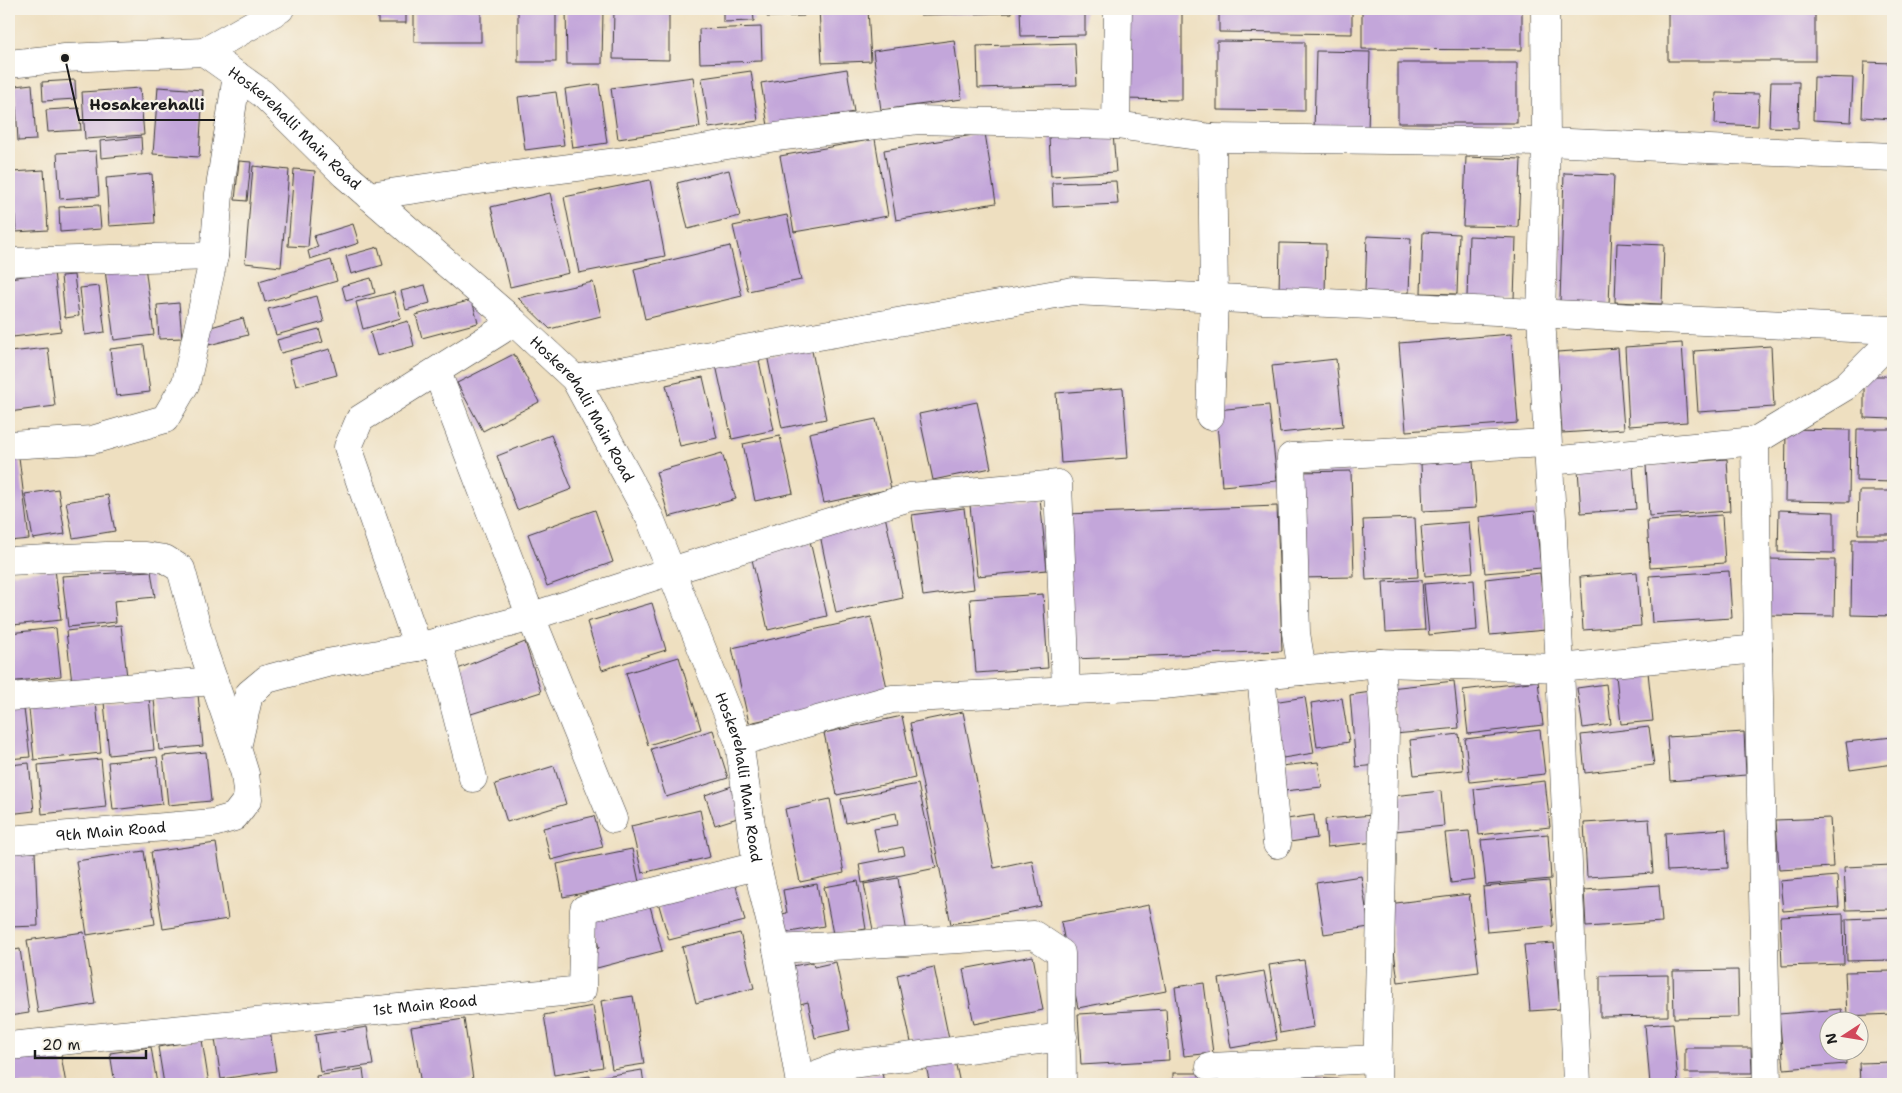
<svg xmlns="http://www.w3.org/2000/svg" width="1902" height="1093" viewBox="0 0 1902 1093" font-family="'Shantell Sans',sans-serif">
	<rect width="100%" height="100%" fill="#f7f3e8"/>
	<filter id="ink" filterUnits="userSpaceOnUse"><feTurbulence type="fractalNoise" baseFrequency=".02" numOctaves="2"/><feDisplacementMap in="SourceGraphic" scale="10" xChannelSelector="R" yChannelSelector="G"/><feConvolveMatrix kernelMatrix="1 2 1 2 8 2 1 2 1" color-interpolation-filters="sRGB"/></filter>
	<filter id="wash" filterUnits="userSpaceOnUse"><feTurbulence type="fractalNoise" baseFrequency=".0096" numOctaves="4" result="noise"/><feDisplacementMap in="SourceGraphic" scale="20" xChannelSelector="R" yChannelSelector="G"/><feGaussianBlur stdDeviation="1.12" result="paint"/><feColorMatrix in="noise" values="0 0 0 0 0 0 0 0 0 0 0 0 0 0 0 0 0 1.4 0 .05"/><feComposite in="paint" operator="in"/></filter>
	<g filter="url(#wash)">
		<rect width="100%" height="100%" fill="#eedfc0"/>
		<g id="blocks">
			<g fill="#c3a6da">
				<rect x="378" y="9" width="28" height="14"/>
				<rect x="414" y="9" width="67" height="33"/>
				<rect x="518" y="9" width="38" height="53"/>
				<path d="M566,9H603L602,64H567Z"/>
				<path d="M614,9H669V60L613,59Z"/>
				<path d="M723,9H753L754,21L723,22Z"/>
				<path d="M767,9H804V16L767,17Z"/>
				<path d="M819,9H868L871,61L822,63Z"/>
				<path d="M920,9H1012V13L920,15Z"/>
				<path d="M1020,9H1085V35L1021,36Z"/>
				<path d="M1120,9H1182V100L1120,99Z"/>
				<path d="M1219,9H1352V34L1219,32Z"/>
				<path d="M1362,9H1522V50L1362,49Z"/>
				<rect x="1668" y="9" width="147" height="52"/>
				<path d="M761,27L762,61L700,63L699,29Z"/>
				<path d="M954,40L962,99L881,110L873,51Z"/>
				<path d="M1217,41L1305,42V111L1217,110Z"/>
				<path d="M1075,43L1077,85L978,88L977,46Z"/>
				<path d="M1316,51L1370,52L1368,132L1314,131Z"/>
				<path d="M1864,62L1893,63V119L1862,117Z"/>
				<rect x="1398" y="63" width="119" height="60"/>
				<path d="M847,69L854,112L768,126L761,83Z"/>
				<path d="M751,71L758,121L709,128L702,78Z"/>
				<path d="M693,77L700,127L618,139L611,88Z"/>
				<path d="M1814,77L1853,78L1851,122L1813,120Z"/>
				<path d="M75,80L76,99L43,101L42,82Z"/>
				<path d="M1771,82H1799L1798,128L1769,127Z"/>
				<path d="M32,84L36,140L18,141L15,86Z"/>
				<path d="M599,84L607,143L573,148L565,89Z"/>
				<path d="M158,87L203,90L199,157L153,154Z"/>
				<path d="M140,88L144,135L85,139L82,92Z"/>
				<path d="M556,92L564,145L525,150L518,97Z"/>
				<path d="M1716,93L1759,94L1758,126L1715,124Z"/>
				<path d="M79,108L81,130L48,132L46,110Z"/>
				<path d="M985,133L996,203L896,220L884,150Z"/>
				<path d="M1113,133L1116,172L1051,176L1049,137Z"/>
				<path d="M141,137L142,154L101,158L100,141Z"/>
				<path d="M875,139L888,216L794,232L780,156Z"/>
				<path d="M96,151L99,196L60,199L57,153Z"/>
				<path d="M1466,157L1521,159L1518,227L1463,226Z"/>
				<path d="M239,161L251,162L247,201L235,200Z"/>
				<path d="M253,166L289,170L281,267L245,263Z"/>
				<path d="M294,169L315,171L308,247L288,246Z"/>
				<path d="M44,170L48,230L16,232L12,172Z"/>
				<path d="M729,170L740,216L688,229L677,183Z"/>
				<path d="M1564,173L1614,175L1609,305L1560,302Z"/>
				<path d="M152,174L155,223L109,226L106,178Z"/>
				<path d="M650,180L665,256L579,273L564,197Z"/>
				<path d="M1116,181L1118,204L1053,207L1052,183Z"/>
				<path d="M550,193L569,273L510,287L491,207Z"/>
				<path d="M99,205L101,229L60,232L59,207Z"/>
				<path d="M787,215L801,280L748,291L733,226Z"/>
				<path d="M353,224L359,243L310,259L308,251L318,247L314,236Z"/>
				<path d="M1423,232L1459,234L1457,294L1421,293Z"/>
				<path d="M1367,236L1411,238L1409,293L1365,291Z"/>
				<path d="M1469,236L1516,238L1514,299L1467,297Z"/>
				<path d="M1280,243L1326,244L1325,295L1279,293Z"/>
				<path d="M1617,243L1664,245L1662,304L1615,302Z"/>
				<path d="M730,246L742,296L645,319L634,269Z"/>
				<path d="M378,247L383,265L351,274L346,256Z"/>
				<path d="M331,260L337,281L265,302L259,281Z"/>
				<path d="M145,266L154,335L114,340L105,270Z"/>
				<path d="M54,272L61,331L13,337L9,300V278Z"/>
				<path d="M74,275L79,316L65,318L61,276Z"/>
				<path d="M371,278L375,293L346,301L342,286Z"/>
				<path d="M593,282L601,316L550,329L518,298Z"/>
				<path d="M425,285L430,303L406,310L401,291Z"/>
				<path d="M99,286L105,332L85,335L80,288Z"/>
				<path d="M394,292L401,318L363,329L356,302Z"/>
				<path d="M317,296L324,322L276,335L268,309Z"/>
				<path d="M472,300L478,323L422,338L416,315Z"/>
				<path d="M179,303L182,338L159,339L157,305Z"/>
				<path d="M243,318L248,335L209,345L204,329Z"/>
				<path d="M408,321L414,346L377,356L370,332Z"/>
				<path d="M319,329L323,342L281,353L277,340Z"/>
				<path d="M1511,334L1518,423L1406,431L1399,343Z"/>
				<path d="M1682,343L1687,422L1629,426L1625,347Z"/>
				<path d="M144,345L150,392L116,396L110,349Z"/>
				<path d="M811,346L826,419L782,428L767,355Z"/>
				<path d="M1771,346L1774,407L1698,412L1694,351Z"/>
				<path d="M48,348L55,406L9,412V352Z"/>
				<path d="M1618,348L1624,429L1562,433L1557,352Z"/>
				<path d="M330,349L337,375L296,386L289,360Z"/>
				<path d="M514,354L539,402L483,431L457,383Z"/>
				<path d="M758,356L774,430L732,439L716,365Z"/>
				<path d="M1336,359L1343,426L1280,433L1272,366Z"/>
				<path d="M1864,376H1893V419L1864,418Z"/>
				<path d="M703,377L717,438L680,446L666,385Z"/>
				<path d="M1123,388L1128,458L1061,463L1056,393Z"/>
				<path d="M977,402L991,468L933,480L919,414Z"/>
				<path d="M1269,405L1277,481L1222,486L1216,410Z"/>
				<path d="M876,419L891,489L824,503L809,433Z"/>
				<path d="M1786,429L1850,430L1849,502L1785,501Z"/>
				<path d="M1857,429H1893V482L1856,481Z"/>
				<path d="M551,435L572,489L517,510L497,456Z"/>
				<path d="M780,436L793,493L755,501L743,444Z"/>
				<path d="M18,449L29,539L9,541V450Z"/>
				<path d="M722,453L736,499L669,517L656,472Z"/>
				<path d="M1727,459L1730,511L1649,516L1646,465Z"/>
				<path d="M1473,461L1476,508L1423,511L1421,464Z"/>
				<path d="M1633,465L1636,509L1581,513L1578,469Z"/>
				<path d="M1351,471L1354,577L1300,578L1298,472Z"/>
				<path d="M58,489L65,534L33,539L25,494Z"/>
				<path d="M1859,491H1893V534H1858Z"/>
				<path d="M108,495L115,531L73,538L66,502Z"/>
				<path d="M1040,498L1047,570L977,576L970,505Z"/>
				<path d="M1277,506L1282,651L1073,659L1067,514Z"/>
				<path d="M964,508L974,589L923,596L912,515Z"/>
				<path d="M595,510L613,562L547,586L528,534Z"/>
				<path d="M1779,510L1834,512V553L1778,552Z"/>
				<path d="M1535,511L1541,568L1485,573L1479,517Z"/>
				<path d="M1722,515L1725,563L1650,568L1647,520Z"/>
				<path d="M885,516L903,598L836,613L819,530Z"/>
				<path d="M1415,518L1418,577L1366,580L1363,520Z"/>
				<path d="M1469,522L1473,572L1425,576L1421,526Z"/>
				<path d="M1852,539H1893V616L1851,615Z"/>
				<path d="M810,541L827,616L768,630L751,555Z"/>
				<path d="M1766,559L1835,560L1834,616L1765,615Z"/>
				<path d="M55,569L61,620L13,625L9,574Z"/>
				<path d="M151,571L155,597L114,601L116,622L68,627L62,576Z"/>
				<path d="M1729,571L1732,618L1652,623L1649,576Z"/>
				<path d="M1637,572L1641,626L1583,630L1580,577Z"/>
				<path d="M1540,573L1546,630L1490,635L1485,579Z"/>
				<path d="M1422,580L1425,630L1386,632L1383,582Z"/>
				<path d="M1474,580L1477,630L1429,635L1424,584Z"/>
				<path d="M1043,594L1048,668L976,673L970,599Z"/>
				<path d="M652,603L666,650L602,670L587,622Z"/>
				<path d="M871,617L888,692L749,723L732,648Z"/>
				<path d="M121,625L127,677L72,683L66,631Z"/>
				<path d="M56,628L61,676L9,682V633Z"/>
				<path d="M525,642L541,692L471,714L458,669Z"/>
				<path d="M679,657L701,729L648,745L626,673Z"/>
				<path d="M1648,672L1653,721L1621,724L1616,675Z"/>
				<path d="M1454,681L1459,728L1395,734L1390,688Z"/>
				<path d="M1538,681L1543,725L1468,734L1463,690Z"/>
				<path d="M1606,684L1611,724L1583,728L1577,688Z"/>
				<path d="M1371,692L1378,765L1356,767L1350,695Z"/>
				<path d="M198,694L203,746L159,750L154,699Z"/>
				<path d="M149,697L154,750L109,755L104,702Z"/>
				<path d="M1305,697L1314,753L1283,758L1273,702Z"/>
				<path d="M1342,698L1349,742L1317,747L1311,703Z"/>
				<path d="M23,701L30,757L9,759V702Z"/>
				<path d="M96,702L101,753L34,760L29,709Z"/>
				<path d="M963,712L994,868L1032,860L1041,906L951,924L910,723Z"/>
				<path d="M902,716L915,778L837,795L824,733Z"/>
				<path d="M1649,727L1654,765L1585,773L1581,735Z"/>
				<path d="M713,730L728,778L666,797L651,749Z"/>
				<path d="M1540,730L1545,774L1470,782L1465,739Z"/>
				<path d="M1744,732L1746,775L1670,781L1667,737Z"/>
				<path d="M1459,734L1463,770L1414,775L1410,740Z"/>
				<path d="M1893,737V764L1850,770L1846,742Z"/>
				<path d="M206,752L211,801L168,805L163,756Z"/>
				<path d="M157,757L162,804L113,810L108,762Z"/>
				<path d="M101,759L106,807L42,814L38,765Z"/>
				<path d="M1318,762L1322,787L1284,791L1281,766Z"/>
				<path d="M29,763L34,811L9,814V765Z"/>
				<path d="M554,766L566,804L507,822L495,784Z"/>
				<path d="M1545,781L1550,827L1479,835L1474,789Z"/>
				<path d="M738,784L747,815L715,825L705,795Z"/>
				<path d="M918,784L936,868L862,883L859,864L905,855L903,847L879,852L874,829L898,825L896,813L846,823L841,799Z"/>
				<path d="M1441,791L1444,826L1395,831L1392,796Z"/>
				<path d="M830,799L844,873L800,882L785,809Z"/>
				<path d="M700,810L710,857L642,873L631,826Z"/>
				<path d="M1314,815L1317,838L1283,843L1280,820Z"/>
				<path d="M1373,815L1376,842L1327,847L1325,819Z"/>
				<path d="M594,816L603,847L551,860L543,828Z"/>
				<path d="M1830,818L1833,867L1779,870L1776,820Z"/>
				<path d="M1649,819L1653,873L1587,877L1584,823Z"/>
				<path d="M1726,829L1728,868L1667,871L1665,833Z"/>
				<path d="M1469,831L1475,880L1451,883L1445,833Z"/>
				<path d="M1548,834L1551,879L1486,885L1481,840Z"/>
				<path d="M216,843L228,919L163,929L151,852Z"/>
				<path d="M632,849L639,882L563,897L557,864Z"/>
				<path d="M144,851L155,924L87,935L76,861Z"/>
				<path d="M9,852H35L38,926L9,927Z"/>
				<path d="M1893,865V909L1846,910L1844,867Z"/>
				<path d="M1361,876L1369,927L1324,934L1316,883Z"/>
				<path d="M1837,876L1839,907L1783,911L1780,881Z"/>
				<path d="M898,878L907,933L875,940L864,884Z"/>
				<path d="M858,881L866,929L833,934L824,887Z"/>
				<path d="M1549,881L1553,926L1487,932L1483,887Z"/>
				<path d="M735,882L745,921L669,940L658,902Z"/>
				<path d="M817,884L824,926L779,934L776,915L787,913L783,890Z"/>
				<path d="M1659,885L1662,922L1586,927L1584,890Z"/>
				<path d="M1469,894L1479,972L1398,982L1388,904Z"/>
				<path d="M1149,905L1166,991L1078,1008L1061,922Z"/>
				<path d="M650,906L662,951L597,968L592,950L599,948L592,921Z"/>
				<path d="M1843,914L1844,964L1782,966L1780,917Z"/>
				<path d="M1893,917V960L1847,961L1846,919Z"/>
				<path d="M84,932L95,1004L38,1013L27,940Z"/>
				<path d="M740,933L754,988L696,1003L682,947Z"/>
				<path d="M1554,943L1560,1009L1530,1011L1524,945Z"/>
				<path d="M20,949L29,1013L9,1016V951Z"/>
				<path d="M1033,956L1043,1010L974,1024L963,969Z"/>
				<path d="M1304,960L1314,1027L1280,1033L1269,965Z"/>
				<path d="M813,962L814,967L836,962L850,1030L815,1038L808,1002L800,1004L793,966Z"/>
				<path d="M934,967L950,1044L913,1052L897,975Z"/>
				<path d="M1738,970L1739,1017L1674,1018L1673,971Z"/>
				<path d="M1264,971L1277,1040L1231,1048L1219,979Z"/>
				<path d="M1893,971V1014L1847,1016L1845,972Z"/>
				<path d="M1668,975V1016L1600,1017V976Z"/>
				<path d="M1204,983L1213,1053L1184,1056L1175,987Z"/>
				<path d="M633,996L644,1064L612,1069L601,1001Z"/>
				<path d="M593,1006L603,1067L554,1075L544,1015Z"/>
				<path d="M1166,1009L1169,1060L1081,1065L1078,1014Z"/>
				<path d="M1841,1009L1843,1020H1830V1050H1845L1846,1064L1784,1069L1779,1014Z"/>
				<path d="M464,1019L473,1079L439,1084H421L411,1027Z"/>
				<path d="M1673,1023L1678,1084H1650L1645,1025Z"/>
				<path d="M367,1027L373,1065L320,1072L315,1035Z"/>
				<path d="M270,1030L276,1071L221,1079L215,1039Z"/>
				<path d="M202,1040L209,1084H164L158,1047Z"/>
				<path d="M151,1047L157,1084H115L110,1053Z"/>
				<path d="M1685,1048H1751L1752,1073H1685Z"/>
				<path d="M60,1050L66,1084H12L9,1058Z"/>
				<path d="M954,1056L960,1084H930L925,1062Z"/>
				<path d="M1893,1062V1084H1860L1859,1063Z"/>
				<path d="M363,1069L365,1084H317L316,1076Z"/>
				<path d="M642,1070L644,1084H600L599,1077Z"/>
				<path d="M882,1072L884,1084H823V1083Z"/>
				<rect x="1173" y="1073" width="42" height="11"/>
				<path d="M590,1076L591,1084H554V1081Z"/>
				<path d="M1296,1077L1349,1080V1084H1296Z"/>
				<path d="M1255,1078L1284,1079V1084H1255Z"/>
				<path d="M1752,1078L1753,1084H1685V1082Z"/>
			</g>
		</g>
	</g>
	<g filter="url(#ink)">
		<use href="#blocks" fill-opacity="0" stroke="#3c3935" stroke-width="1"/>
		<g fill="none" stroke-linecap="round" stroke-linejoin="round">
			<defs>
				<g id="minor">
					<path d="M1545,9L1546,142L1541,315L1560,668L1577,1084"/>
					<path d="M204,52L280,9"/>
					<path d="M1116,125L1118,9"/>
					<path d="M369,196L514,175L641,159L776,137L918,120L1116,125L1212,138L1546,142L1893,157"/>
					<path d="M9,262L214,256"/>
					<path d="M437,372L531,617L613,819"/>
					<path d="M1210,416L1214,298L1212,138"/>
					<path d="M1755,441L1758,649L1767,1084"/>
					<path d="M9,445L92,440L165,419L186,383L214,256L219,194L237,75"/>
					<path d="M1550,461L1755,441L1846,386L1893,339"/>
					<path d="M9,561L106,556H145L165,559L181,569L203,650L237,748"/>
					<path d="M438,642L473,778"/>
					<path d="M418,647L348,447L360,419L514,322"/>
					<path d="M1302,671L1296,633L1291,457L1547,443"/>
					<path d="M1261,675L1277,844"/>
					<path d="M9,697L214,681"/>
					<path d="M739,742L892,699L1153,686L1380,663L1560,668L1758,649"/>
					<path id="s1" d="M9,840L213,823L234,817L248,799L245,774L237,748L249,694L267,679L327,663L418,647L517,621L671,571L910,497L1058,484L1066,690"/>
					<path d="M777,949L1034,935L1061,953L1062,1084"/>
					<path id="s2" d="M9,1046L582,990L584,909L757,866"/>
					<path d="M1210,1067L1377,1059"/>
					<path d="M811,1084L815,1075L843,1065L1063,1037"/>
					<path d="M1377,1084L1385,731L1380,663"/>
				</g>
				<g id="tertiary">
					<path id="s3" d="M9,64L65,58L204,52L263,94L344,174L514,322L575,379L650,518L739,742L757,866L777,949L800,1084"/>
					<path d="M575,379L1073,291L1893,330"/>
				</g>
			</defs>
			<use href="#minor" stroke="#3c3935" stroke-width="29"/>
			<use href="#tertiary" stroke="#3c3935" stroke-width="29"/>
			<use href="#minor" stroke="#fff" stroke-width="28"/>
			<use href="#tertiary" stroke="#fff" stroke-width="28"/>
		</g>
	</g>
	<g text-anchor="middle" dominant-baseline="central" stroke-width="4.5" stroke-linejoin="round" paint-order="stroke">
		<g font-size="15" fill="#1c1c1c" stroke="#f7f3e8">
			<text stroke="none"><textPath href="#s3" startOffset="314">Hoskerehalli Main Road</textPath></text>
			<text stroke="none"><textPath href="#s3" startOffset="719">Hoskerehalli Main Road</textPath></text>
			<text stroke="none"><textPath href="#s3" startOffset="1124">Hoskerehalli Main Road</textPath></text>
			<text stroke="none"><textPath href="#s1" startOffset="102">9th Main Road</textPath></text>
			<text stroke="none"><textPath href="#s2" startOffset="418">1st Main Road</textPath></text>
		</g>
	</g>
	<path fill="none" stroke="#1c1c1c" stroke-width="2" d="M65 58L79 120H215"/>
	<circle fill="#1c1c1c" stroke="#f7f3e8" stroke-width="2" cx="65" cy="58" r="5"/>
	<g font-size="16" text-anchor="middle" font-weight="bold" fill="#1c1c1c" stroke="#f7f3e8" stroke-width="4.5" stroke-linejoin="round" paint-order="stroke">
		<text x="147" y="110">Hosakerehalli</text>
	</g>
	<rect width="1902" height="1093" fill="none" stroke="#f7f3e8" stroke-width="30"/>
	<g transform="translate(1844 1036) rotate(258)"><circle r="24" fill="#f7f3e8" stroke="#9f9d96"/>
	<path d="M0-4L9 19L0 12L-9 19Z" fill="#d1495b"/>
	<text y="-8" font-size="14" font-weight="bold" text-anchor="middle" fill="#1c1c1c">N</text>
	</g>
	<path d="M35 1050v8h111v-8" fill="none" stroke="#1c1c1c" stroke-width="2.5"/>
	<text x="42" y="1050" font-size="15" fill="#1c1c1c" stroke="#f7f3e8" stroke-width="4" paint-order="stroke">20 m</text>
</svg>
